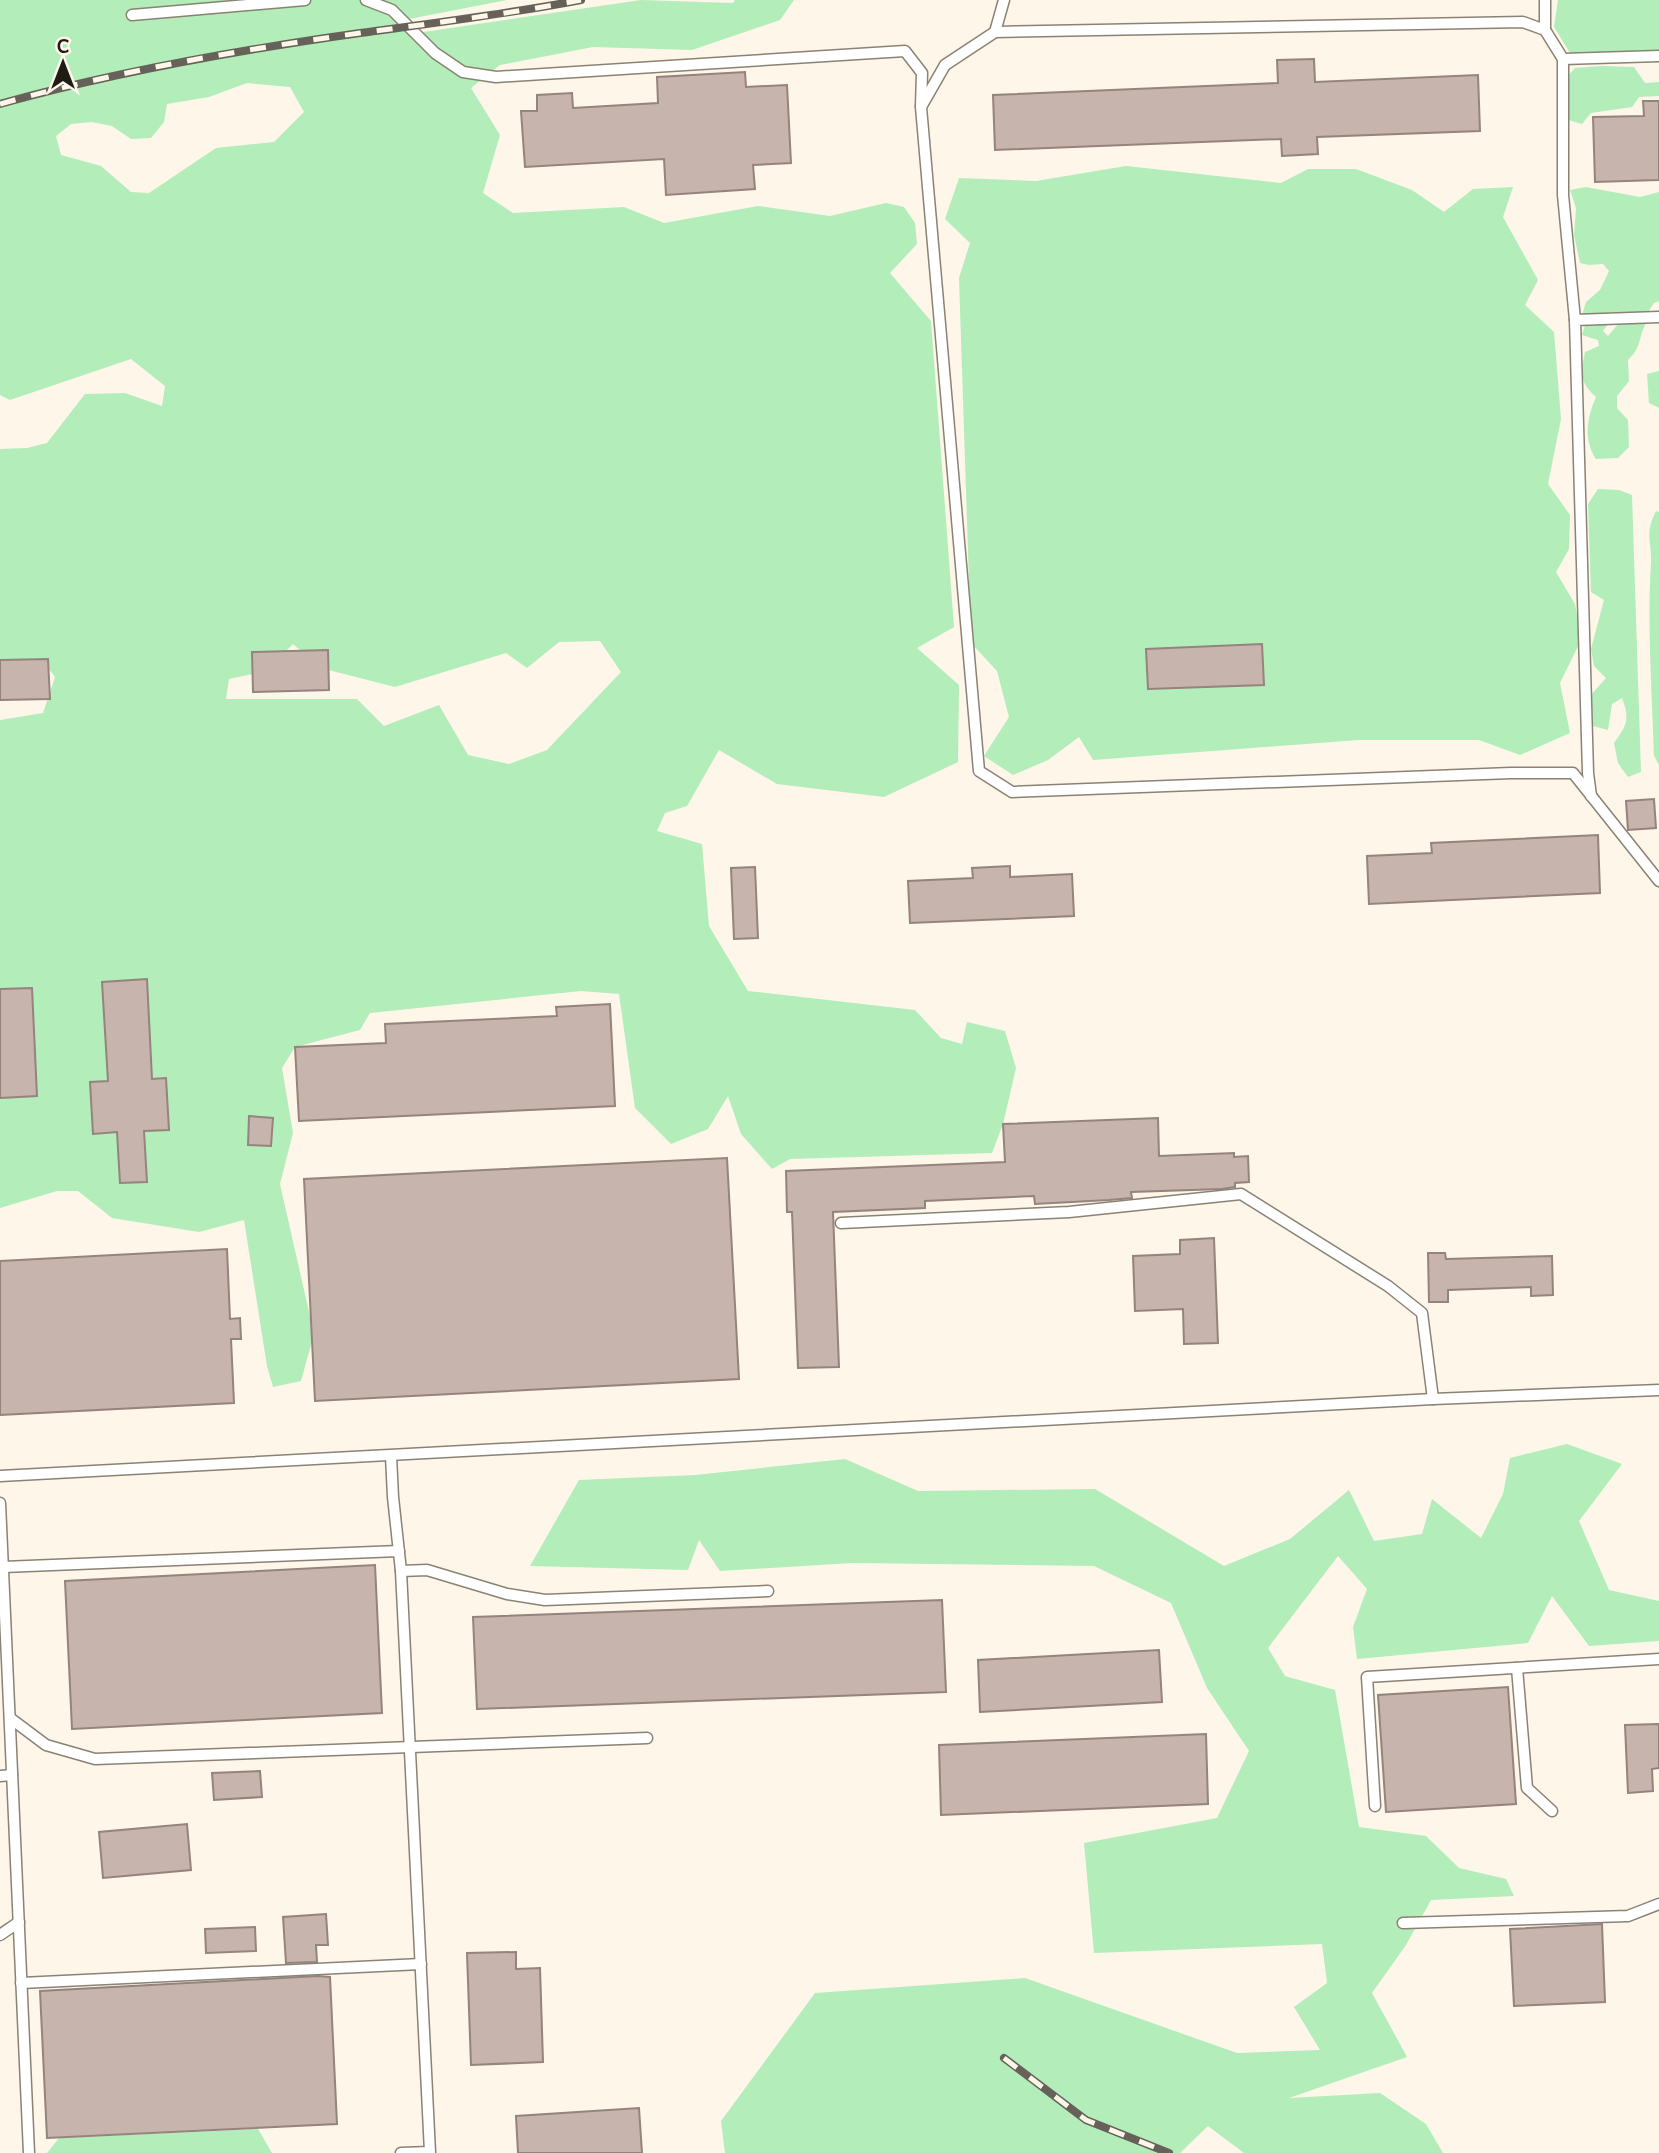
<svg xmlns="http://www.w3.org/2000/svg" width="1659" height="2153" viewBox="0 0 1659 2153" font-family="'Nunito Sans',sans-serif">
	<rect width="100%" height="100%" fill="#fdf6e9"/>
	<g fill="#b3edba" fill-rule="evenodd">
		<path d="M0,0H507L399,21L410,34L641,0L733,3L735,0H794L780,20L692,50L593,47L500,65L471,88L500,135L483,193L513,213L624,207L664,223L758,206L830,216L886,203L904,207L915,223L917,244L890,273L931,321L954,627L917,648L959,685L958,762L884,797L777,784L719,750L687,806L665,813L657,831L702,844L709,926L748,991L915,1010L941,1038L962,1044L967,1022L1005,1031L1016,1068L1003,1124L992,1153L790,1159L772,1169L741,1134L728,1096L708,1129L671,1144L635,1108L619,994L581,991L370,1013L360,1030L295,1047L282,1068L293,1133L280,1184L314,1334L301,1381L273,1387L267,1366L244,1220L199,1232L112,1218L78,1191H57L0,1208V720L43,713L55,677L43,661L0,664V449L27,448L47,443L85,394L125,393L162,406L165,386L131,359L10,400L0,395ZM247,83L290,87L304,112L274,142L216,148L149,193L131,192L101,166L61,155L56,136L71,124L92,122L112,126L131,139L151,138L164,122L167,104L209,97ZM600,641L621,672L547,750L509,764L468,755L439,705L384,726L357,699H226L229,679L266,671L293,644L321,668L395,687L506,653L527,668L559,642Z"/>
		<path d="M1558,0H1659V50L1570,53L1554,27Z"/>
		<path d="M1602,66L1634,67L1645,83L1659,82V96L1639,97L1632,107L1591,113L1582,124L1568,120L1569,75L1575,68Z"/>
		<path d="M1126,166L1281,183L1308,169H1356L1412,190L1444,212L1473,189L1513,187L1503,217L1538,280L1525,305L1554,332L1561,419L1548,484L1570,515L1569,549L1556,572L1575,604L1581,640L1560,683L1570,733L1520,755L1479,740H1358L1093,760L1079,737L1048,760L1013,775L984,756L1009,717L997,671L971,643L959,278L970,243L945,219L959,178L1036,181Z"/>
		<path d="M1586,187L1640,197L1659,192V301L1654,303L1648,312L1582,315L1586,302L1600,290L1609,271L1603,264L1589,265L1580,263L1574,235L1576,208L1570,190Z"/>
		<path d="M1619,323H1646C1638,338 1642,347 1628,360L1629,381L1617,396V408L1628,420L1629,447L1618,458L1596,459C1583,439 1587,418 1596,397C1579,382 1581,373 1585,352L1599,346L1598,340L1582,335L1585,325L1608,324L1603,331L1608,336Z"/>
		<path d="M1659,371V408L1649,403L1647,374Z"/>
		<path d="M1598,489L1619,490L1632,495L1641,772L1628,777L1618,763L1614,743C1627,725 1630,719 1622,698L1612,704L1608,730L1593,726L1591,695L1606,678L1594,666L1591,649L1604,600L1591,592L1588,504Z"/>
		<path d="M1656,511L1659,512V765L1654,756C1652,692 1647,627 1651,563C1652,540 1644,535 1656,511Z"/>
		<path d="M1567,1444L1622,1464L1579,1521L1609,1590L1659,1601V1641L1589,1646L1552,1596L1528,1643L1357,1659L1353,1627L1367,1589L1338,1556L1268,1648L1285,1676L1335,1690L1359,1827L1426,1836L1459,1868L1506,1879L1514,1896L1431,1900L1406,1945L1372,1993L1407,2057L1289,2098L1380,2093L1426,2124L1443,2153H1244L1208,2126L1180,2153H725L721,2121L815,1993L1025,1978L1237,2053L1320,2050L1294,2007L1327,1983L1322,1944L1094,1953L1084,1843L1217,1818L1249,1751L1207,1688L1171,1603L1094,1566L852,1563L720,1571L699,1540L688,1570L530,1566L579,1480L695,1475L845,1459L918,1491L1095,1489L1224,1566L1290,1539L1349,1490L1374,1541L1422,1534L1432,1499L1481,1538L1503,1494L1510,1458Z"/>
		<path d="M258,2129L272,2153H47L59,2138Z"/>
	</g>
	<g fill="#c7b4ad" stroke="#95837d" stroke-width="2">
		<path d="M1314,59L1315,82L1478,75L1480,131L1317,137L1318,154L1282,156L1281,139L995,150L993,95L1278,83L1277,60Z"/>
		<path d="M745,72L746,87L787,85L791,163L753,165L755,189L666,195L664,159L525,167L521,111H537V95L572,93L573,108L658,103L657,77Z"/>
		<path d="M1643,101H1659V180L1595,182L1593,117L1644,116Z"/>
		<path d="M1262,644L1264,685L1148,689L1146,649Z"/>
		<path d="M328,650L329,690L253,692L252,652Z"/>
		<path d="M48,659L50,699L0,700V660Z"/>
		<path d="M1654,799L1656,828L1628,830L1626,801Z"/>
		<path d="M1598,835L1600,893L1369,904L1367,856L1432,853L1431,843Z"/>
		<path d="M1010,866V877L1072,874L1074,916L910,923L908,881L973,878L972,868Z"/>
		<path d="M755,867L758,938L734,939L731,868Z"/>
		<path d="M147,979L152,1079L166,1078L169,1130L144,1131L147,1182L120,1183L117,1132L93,1134L90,1082L108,1081L102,982Z"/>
		<path d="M32,988L37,1096L0,1098V989Z"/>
		<path d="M610,1004L615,1106L299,1121L295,1047L386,1043L385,1024L557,1016L556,1007Z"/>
		<path d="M249,1116L273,1118L271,1146L248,1145Z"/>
		<path d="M1158,1118L1159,1156L1234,1153V1157L1248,1156L1249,1182L1235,1183V1187L1222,1189L1131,1192L1132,1198L1109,1200L1035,1204L1034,1196L925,1201V1208L833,1212L839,1367L798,1368L792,1212H787L786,1171L1005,1162L1003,1124Z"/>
		<path d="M727,1158L739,1379L315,1401L304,1179Z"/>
		<path d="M1214,1238L1218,1343L1184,1344L1183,1309L1135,1311L1133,1256L1180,1254V1240Z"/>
		<path d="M227,1249L230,1319L240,1318L241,1339H231L234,1403L0,1415V1261Z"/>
		<path d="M1428,1253H1445L1446,1259L1552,1256L1553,1295L1531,1296V1287L1448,1290V1302H1429Z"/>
		<path d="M375,1565L382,1713L72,1729L65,1581Z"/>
		<path d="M942,1600L946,1692L477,1709L473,1617Z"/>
		<path d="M1159,1650L1162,1702L980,1712L978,1660Z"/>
		<path d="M1508,1687L1516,1804L1386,1812L1378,1695Z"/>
		<path d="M1659,1724V1768L1652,1769L1653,1791L1628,1793L1625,1725Z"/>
		<path d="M1206,1734L1208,1804L941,1815L939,1745Z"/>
		<path d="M260,1771L262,1797L214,1800L212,1773Z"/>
		<path d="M187,1824L191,1870L103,1878L99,1832Z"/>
		<path d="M326,1914L328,1945H316L317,1962L286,1963L283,1917Z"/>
		<path d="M1602,1924L1605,2002L1514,2006L1510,1929Z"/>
		<path d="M255,1927L256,1951L206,1953L205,1929Z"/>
		<path d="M516,1952V1969L540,1968L543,2062L471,2065L467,1953Z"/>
		<path d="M318,1976L330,1977L337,2124L47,2138L40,1991Z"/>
		<path d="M639,2108L642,2153H518L516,2116Z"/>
	</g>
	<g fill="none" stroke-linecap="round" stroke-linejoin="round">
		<defs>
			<g id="service">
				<path d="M366,0L392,10L435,53L463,72L496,77L905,51L922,73L921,106"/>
				<path d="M1545,0V30"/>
				<path d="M132,15L305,0"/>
				<path d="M995,32L1004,0"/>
				<path d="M1563,59L1659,56"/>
				<path d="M1575,320L1563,195V59L1545,30L1523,22L995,32L945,65L921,107L979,771L1012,792L1511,773H1573L1659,881"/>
				<path d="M1591,796L1588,773L1575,320L1659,317"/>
				<path d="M841,1223L1069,1212L1241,1194L1388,1286L1422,1313L1433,1399"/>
				<path d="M391,1456L393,1497L401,1571L430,2152L401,2153"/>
				<path d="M0,1476L1433,1399L1659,1390"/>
				<path d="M0,1503L29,2153"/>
				<path d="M3,1567L399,1551"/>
				<path d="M401,1571L427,1570L507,1594L545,1600L768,1591"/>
				<path d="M1517,1668L1527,1788L1552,1811"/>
				<path d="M10,1718L46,1745L95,1759L647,1738"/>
				<path d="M0,1776L12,1775"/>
				<path d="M1375,1806L1367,1677L1659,1659"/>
				<path d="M1403,1923L1628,1916L1659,1904"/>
				<path d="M0,1935L19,1922"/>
				<path d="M21,1983L421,1964"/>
			</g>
		</defs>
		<use href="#service" stroke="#8a8273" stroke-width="13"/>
		<use href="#service" stroke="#fff" stroke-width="10"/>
		<defs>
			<g id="rail">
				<path d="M0,104C118,71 239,50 360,33C434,23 508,14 581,0"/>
				<path d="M1004,2058L1086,2120L1169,2153"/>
			</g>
		</defs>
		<use href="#rail" stroke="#666259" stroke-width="8"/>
		<use href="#rail" stroke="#fdf6e9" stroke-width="5" stroke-dasharray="16" stroke-linecap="butt"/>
	</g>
	<g transform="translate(63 63)" stroke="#fdf6e9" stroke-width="5" paint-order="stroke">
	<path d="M0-5L12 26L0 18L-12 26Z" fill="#1f1c16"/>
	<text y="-10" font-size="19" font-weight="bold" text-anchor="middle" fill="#1f1c16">С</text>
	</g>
</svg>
